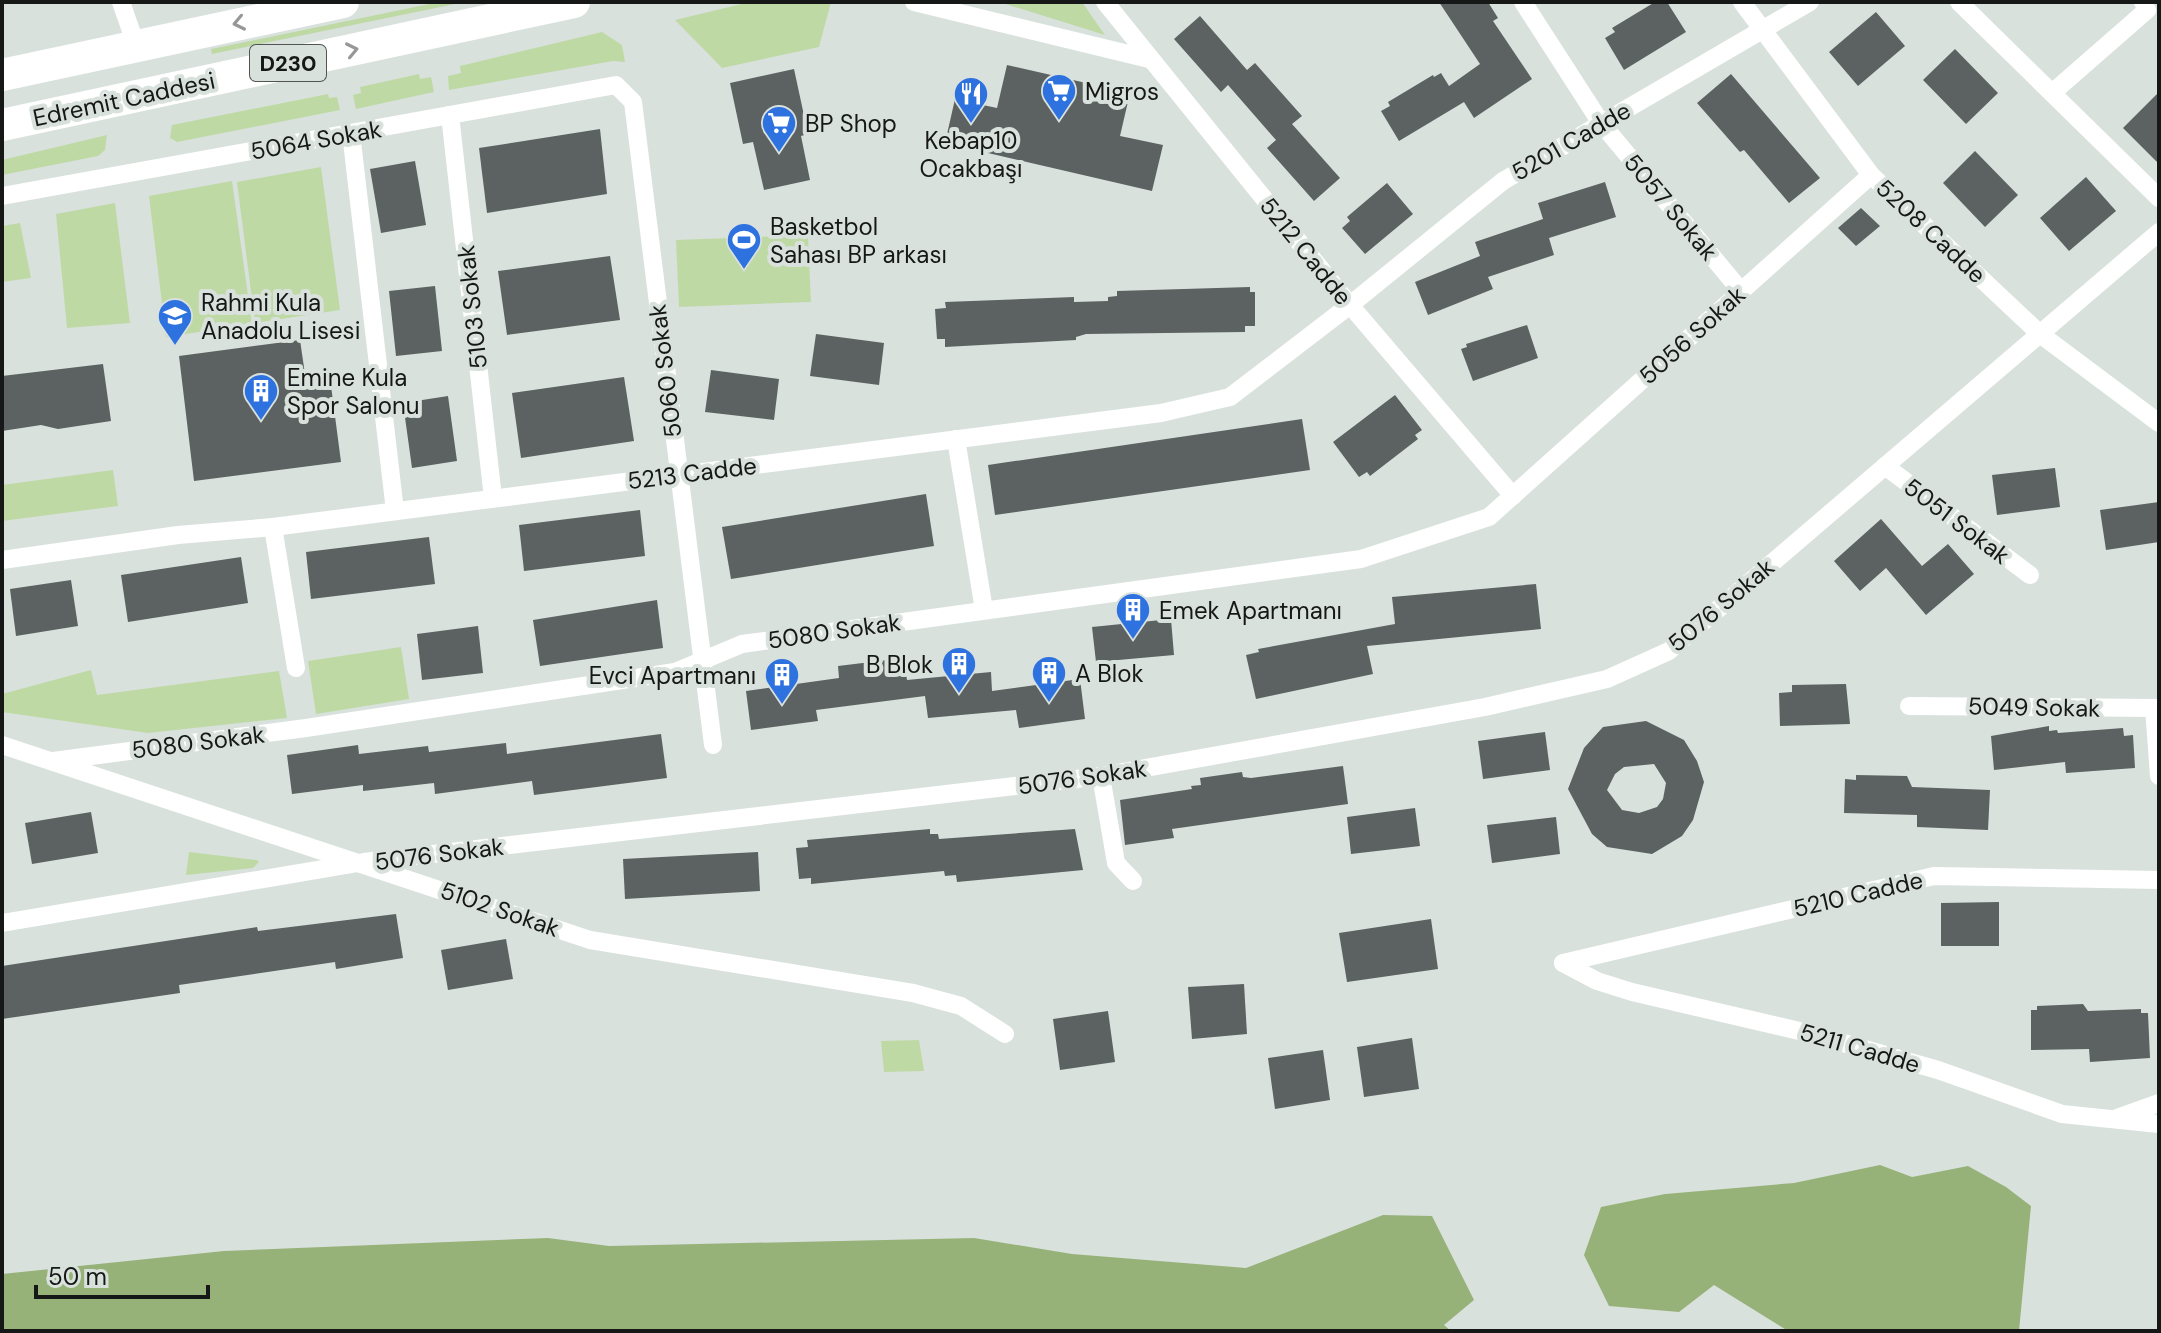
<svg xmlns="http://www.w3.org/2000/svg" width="2161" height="1333" viewBox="0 0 2161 1333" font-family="'DM Sans',sans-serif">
	<rect width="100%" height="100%" fill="#d9e1dd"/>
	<g fill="#bfd9a5">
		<path d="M439,2H465L212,54L211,49Z"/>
		<path d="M750,2H831L819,47L722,68L675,20Z"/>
		<path d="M999,2H1082L1105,35Z"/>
		<path d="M602,32L622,45L625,62L613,61L449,90L448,76L461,73L460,66Z"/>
		<path d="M419,74L420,79L431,77L434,92L356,109L353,95L361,93L360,87Z"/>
		<path d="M328,94L329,98L337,97L340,110L177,142L170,138L172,125Z"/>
		<path d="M107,135L105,150L98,156L2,175V160Z"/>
		<path d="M321,167L340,310L255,323L237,182Z"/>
		<path d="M232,181L252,324L166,337L149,196Z"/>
		<path d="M115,203L130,323L67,328L56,214Z"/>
		<path d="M20,223L31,278L2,282V226Z"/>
		<path d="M808,235L811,302L679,307L676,240Z"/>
		<path d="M113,470L118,506L2,521V485Z"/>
		<path d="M401,647L409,699L316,714L308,661Z"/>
		<path d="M91,670L97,695L279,671L287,718L148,733L2,712V694Z"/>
		<path d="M189,852L257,860L259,862L253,868L186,875Z"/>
		<path d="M919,1040L924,1071L884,1072L881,1041Z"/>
	</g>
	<g fill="#97b279">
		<path d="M1880,1165L1912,1177L1968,1166L2006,1187L2031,1206L2019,1331H1788L1714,1285L1679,1312L1609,1306L1584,1255L1601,1207L1665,1194L1794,1183Z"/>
		<path d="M1383,1215L1432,1216L1474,1300L1444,1325L1451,1331H2V1274L224,1251L548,1238L609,1246L974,1238L1072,1254L1246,1268Z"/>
	</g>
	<g fill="#5b6261" fill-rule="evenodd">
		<path d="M1439,2H1488L1498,18L1493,21L1532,79L1474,118L1464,102L1399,141L1381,111L1390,106L1388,102L1433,75L1434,77L1441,73L1449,86L1480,64Z"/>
		<path d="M1655,2H1667L1686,32L1624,70L1605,38L1615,32L1612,28Z"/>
		<path d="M1876,12L1905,46L1858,86L1829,52Z"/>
		<path d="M1200,16L1247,70L1255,63L1302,116L1292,124L1340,178L1314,201L1267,148L1276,140L1228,85L1221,92L1174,39Z"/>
		<path d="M1955,49L1998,93L1966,124L1923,80Z"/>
		<path d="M1007,65L1130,93L1120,136L1163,145L1152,191L945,143L955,99L997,108Z"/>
		<path d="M794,69L808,134L801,136L810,180L764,190L753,142L743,144L730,83Z"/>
		<path d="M1731,74L1820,178L1789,203L1744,150L1740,152L1697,103Z"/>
		<path d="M2159,92V164L2123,128Z"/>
		<path d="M600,129L607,194L487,213L479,148Z"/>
		<path d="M1975,151L2018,195L1985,227L1943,183Z"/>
		<path d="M415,161L426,225L381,233L370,169Z"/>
		<path d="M2086,177L2116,211L2069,251L2040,218Z"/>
		<path d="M1605,182L1616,217L1549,238L1554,255L1488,277L1493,289L1428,315L1415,282L1480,256L1475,242L1543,219L1538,203Z"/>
		<path d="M1387,183L1413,214L1365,254L1342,228L1350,221L1347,217Z"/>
		<path d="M1861,208L1880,226L1856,246L1838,228Z"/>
		<path d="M610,256L620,320L507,335L498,271Z"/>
		<path d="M435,286L442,351L396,356L389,291Z"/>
		<path d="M1250,287V292H1255V326H1245V332L1086,334L1076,337V340L945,347V339H937L935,309L946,308L945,302L1074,297V302L1108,301V297L1117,296V291Z"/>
		<path d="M1527,325L1538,358L1473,381L1461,349L1467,347L1466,344Z"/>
		<path d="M816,334L884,343L879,385L810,376Z"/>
		<path d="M300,340L306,381L330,378L341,462L194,481L179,356Z"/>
		<path d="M103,364L111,421L58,429L41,425L2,431V376Z"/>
		<path d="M711,370L779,379L774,420L705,412Z"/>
		<path d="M624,377L634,441L521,458L512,393Z"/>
		<path d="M1395,395L1422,430L1415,435L1418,439L1370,476L1367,472L1359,477L1333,442Z"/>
		<path d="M448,396L457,461L412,468L403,403Z"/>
		<path d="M1302,419L1310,470L995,515L988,465Z"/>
		<path d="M2055,468L2060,507L1997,515L1992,475Z"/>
		<path d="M926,494L934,546L731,579L722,527Z"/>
		<path d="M2159,502V542L2106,550L2100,510Z"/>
		<path d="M640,510L645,556L524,571L519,525Z"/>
		<path d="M1881,519L1922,566L1948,544L1974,574L1926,615L1886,568L1860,591L1834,561Z"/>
		<path d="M429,537L435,584L311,599L306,552Z"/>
		<path d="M241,557L248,603L128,622L121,575Z"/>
		<path d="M71,580L78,626L16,636L10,589Z"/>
		<path d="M1536,584L1541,629L1367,646L1373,674L1256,699L1246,655L1259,652L1258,649L1395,624L1392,597Z"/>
		<path d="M657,600L663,648L540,666L533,620Z"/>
		<path d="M1171,619L1174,655L1096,662L1092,627Z"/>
		<path d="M478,626L483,673L422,680L417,634Z"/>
		<path d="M904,658L907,680L991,672L992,691L1080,679L1085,719L1019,728L1016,710L928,718L925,696L816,710L818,721L751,730L746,691L839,678L838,666Z"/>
		<path d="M1846,684L1850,724L1780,726L1779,693L1792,692V685Z"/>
		<path d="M1646,721L1684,740L1697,761L1704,782L1693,820L1682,836L1652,854L1607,847L1592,834L1568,789L1584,748L1603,727ZM1654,764L1666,783L1663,799L1657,807L1639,813L1622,810L1607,790L1615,774L1624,767Z"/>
		<path d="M2049,726V731L2057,730L2058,733L2123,728L2124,736L2133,735L2135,768L2066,773L2065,762L1994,770L1991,736Z"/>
		<path d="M1545,732L1550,770L1483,779L1478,741Z"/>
		<path d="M661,734L667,778L534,795L532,781L435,794L434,783L363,791V785L292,794L287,755L358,745L359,754L428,746L429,752L506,743L507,754Z"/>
		<path d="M1343,766L1348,804L1172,829L1174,838L1125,845L1120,800L1192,789L1191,786L1201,785L1200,778L1242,772L1243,777L1251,778Z"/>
		<path d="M1856,775L1907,776L1912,787L1990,790L1988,830L1917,827V815L1844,813L1845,779L1856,780Z"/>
		<path d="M1415,808L1420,846L1351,854L1347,817Z"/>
		<path d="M91,812L98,853L32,864L25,823Z"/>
		<path d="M1556,817L1560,854L1492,863L1487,825Z"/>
		<path d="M930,829V834H938L939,839L1075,829L1083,870L957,882L956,875L945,876L944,871L811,884V878L799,879L796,848L808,847L807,840Z"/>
		<path d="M758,852L760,891L625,899L623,859Z"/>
		<path d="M1999,902V946H1941V903Z"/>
		<path d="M396,914L403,958L336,969L335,962L179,985L180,993L2,1019V966L257,927L258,931Z"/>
		<path d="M1431,919L1438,969L1347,982L1339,933Z"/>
		<path d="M506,939L513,979L448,990L441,950Z"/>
		<path d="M1244,984L1247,1034L1192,1039L1188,987Z"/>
		<path d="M2083,1004L2088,1011L2141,1009V1013H2148L2150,1058L2090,1062L2089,1049L2031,1050V1010H2037V1006Z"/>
		<path d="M1108,1011L1115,1062L1060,1070L1053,1019Z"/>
		<path d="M1412,1038L1419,1089L1364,1097L1357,1047Z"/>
		<path d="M1323,1050L1330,1100L1275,1109L1268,1058Z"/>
	</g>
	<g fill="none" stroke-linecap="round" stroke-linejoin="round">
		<g stroke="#fff" stroke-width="18">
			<path d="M121,2L136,45"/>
			<path d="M914,2L1149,59"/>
			<path d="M1105,2L1350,305L1513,496"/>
			<path d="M1523,2L1601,123L1741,291"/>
			<path d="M1742,2L1871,175L2040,334L2159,423"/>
			<path d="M1959,2L2159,198"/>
			<path d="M2052,93L2147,10L2143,2"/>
			<path d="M450,115L493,498"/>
			<path d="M351,133L395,511"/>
			<path d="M2,196L616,85L633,102L713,745"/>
			<path d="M956,439L984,610"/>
			<path d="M1885,466L2030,575"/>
			<path d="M273,527L296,668"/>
			<path d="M2,560L178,535L273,527L1161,413L1230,397L1350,305L1503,181L1810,2"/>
			<path d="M1909,706L2159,708"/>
			<path d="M2154,708L2159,776"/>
			<path d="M2,745L590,940L913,993L961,1006L1005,1034"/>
			<path d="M53,761L306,728L675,672L742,644L1361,559L1489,517L1871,175"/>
			<path d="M1101,776L1116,863L1133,881"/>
			<path d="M2,923L364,862L1101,776L1485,707L1607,679L1669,651L2159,232"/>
			<path d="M1563,963L1597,981L1632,992L1812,1034L1938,1070L2062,1114L2159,1124"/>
			<path d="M1563,963L1934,876L2159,880"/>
			<path d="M2117,1118L2159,1103"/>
		</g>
		<g stroke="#fff" stroke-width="32">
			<path d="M2,75L343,2"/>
			<path d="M2,125L574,2"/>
		</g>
	</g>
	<defs><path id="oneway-chevron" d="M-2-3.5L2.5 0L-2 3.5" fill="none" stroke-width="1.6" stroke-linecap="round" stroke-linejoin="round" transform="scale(2)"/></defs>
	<g stroke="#969796">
		<use href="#oneway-chevron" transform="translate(239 23) rotate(168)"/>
		<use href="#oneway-chevron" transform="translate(352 50) rotate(-12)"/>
	</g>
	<defs>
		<symbol id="supermarket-pin" viewBox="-11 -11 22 30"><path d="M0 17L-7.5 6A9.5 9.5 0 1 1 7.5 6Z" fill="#2e72df" stroke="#d9e1dd"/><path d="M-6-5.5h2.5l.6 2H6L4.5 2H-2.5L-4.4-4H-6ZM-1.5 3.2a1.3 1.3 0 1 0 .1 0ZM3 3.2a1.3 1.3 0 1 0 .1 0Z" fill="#fff"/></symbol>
		<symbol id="restaurant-pin" viewBox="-11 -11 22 30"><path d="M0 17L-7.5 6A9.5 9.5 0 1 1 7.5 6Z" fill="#2e72df" stroke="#d9e1dd"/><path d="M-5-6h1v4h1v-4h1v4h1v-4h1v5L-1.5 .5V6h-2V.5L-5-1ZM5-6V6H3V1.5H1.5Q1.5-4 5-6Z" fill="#fff"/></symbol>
		<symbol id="stadium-pin" viewBox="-11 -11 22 30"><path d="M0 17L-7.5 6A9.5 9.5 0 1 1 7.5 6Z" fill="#2e72df" stroke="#d9e1dd"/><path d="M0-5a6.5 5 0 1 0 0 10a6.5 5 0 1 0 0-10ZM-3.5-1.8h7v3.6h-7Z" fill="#fff"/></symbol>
		<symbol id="school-pin" viewBox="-11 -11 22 30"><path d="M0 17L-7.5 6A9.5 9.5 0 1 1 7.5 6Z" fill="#2e72df" stroke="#d9e1dd"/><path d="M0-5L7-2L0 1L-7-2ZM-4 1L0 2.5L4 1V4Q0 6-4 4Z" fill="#fff"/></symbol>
		<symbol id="building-pin" viewBox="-11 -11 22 30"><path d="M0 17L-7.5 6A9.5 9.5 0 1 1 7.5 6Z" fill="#2e72df" stroke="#d9e1dd"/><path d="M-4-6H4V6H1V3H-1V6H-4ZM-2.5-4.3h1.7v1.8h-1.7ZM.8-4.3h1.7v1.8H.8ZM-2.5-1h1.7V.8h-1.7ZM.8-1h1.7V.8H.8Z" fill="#fff"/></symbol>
	</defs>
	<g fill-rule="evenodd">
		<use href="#supermarket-pin" x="1039" y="71" width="40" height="54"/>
		<use href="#restaurant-pin" x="951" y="74" width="40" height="54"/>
		<use href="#supermarket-pin" x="759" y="103" width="40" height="54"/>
		<use href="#stadium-pin" x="724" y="220" width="40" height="54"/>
		<use href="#school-pin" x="155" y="296" width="40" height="54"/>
		<use href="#building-pin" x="241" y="371" width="40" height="54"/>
		<use href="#building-pin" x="1113" y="590" width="40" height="54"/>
		<use href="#building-pin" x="939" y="644" width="40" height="54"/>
		<use href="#building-pin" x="1029" y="653" width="40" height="54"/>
		<use href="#building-pin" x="762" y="655" width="40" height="54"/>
	</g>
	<g text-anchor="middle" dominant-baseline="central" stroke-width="8" stroke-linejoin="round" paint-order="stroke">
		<rect fill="#d9e1dd" stroke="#505452" stroke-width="2" x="250" y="45" width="76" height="36" rx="6"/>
		<g font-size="22" font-weight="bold" fill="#151816">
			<text x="288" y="63">D230</text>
		</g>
		<g font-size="24" fill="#151816" stroke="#d9e1dd" text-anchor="start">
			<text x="1085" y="91">Migros</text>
			<text x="805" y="123">BP Shop</text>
			<text x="971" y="140" text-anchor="middle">Kebap10<tspan x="971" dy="28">Ocakbaşı</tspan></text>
			<text x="770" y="226">Basketbol<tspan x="770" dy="28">Sahası BP arkası</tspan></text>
			<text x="201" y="302">Rahmi Kula<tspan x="201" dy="28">Anadolu Lisesi</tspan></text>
			<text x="287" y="377">Emine Kula<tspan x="287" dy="28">Spor Salonu</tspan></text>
			<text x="1159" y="610">Emek Apartmanı</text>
			<text x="933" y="664" text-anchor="end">B Blok</text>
			<text x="1075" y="673">A Blok</text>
			<text x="756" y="675" text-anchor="end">Evci Apartmanı</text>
		</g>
		<g font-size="24" fill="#151816" stroke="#d9e1dd">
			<text transform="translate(124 99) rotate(-12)">Edremit Caddesi</text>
			<text transform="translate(316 140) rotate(-10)">5064 Sokak</text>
			<text transform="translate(1571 141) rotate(-30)">5201 Cadde</text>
			<text transform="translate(1671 207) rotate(50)">5057 Sokak</text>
			<text transform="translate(1931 231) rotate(43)">5208 Cadde</text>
			<text transform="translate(1306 251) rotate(51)">5212 Cadde</text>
			<text transform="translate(472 307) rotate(-96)">5103 Sokak</text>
			<text transform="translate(1692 335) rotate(-42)">5056 Sokak</text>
			<text transform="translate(665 371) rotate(-97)">5060 Sokak</text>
			<text transform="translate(692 473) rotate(-7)">5213 Cadde</text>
			<text transform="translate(1957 521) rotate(37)">5051 Sokak</text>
			<text transform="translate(1721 605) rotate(-40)">5076 Sokak</text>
			<text transform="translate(834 631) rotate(-8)">5080 Sokak</text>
			<text transform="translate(2034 707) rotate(1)">5049 Sokak</text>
			<text transform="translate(198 742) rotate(-7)">5080 Sokak</text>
			<text transform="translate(1082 777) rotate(-8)">5076 Sokak</text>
			<text transform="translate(439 854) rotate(-7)">5076 Sokak</text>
			<text transform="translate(1858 894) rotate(-13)">5210 Cadde</text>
			<text transform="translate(500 909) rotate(19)">5102 Sokak</text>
			<text transform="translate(1860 1048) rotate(16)">5211 Cadde</text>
		</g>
	</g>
	<rect width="2161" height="1333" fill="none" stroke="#151816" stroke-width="8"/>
	<path d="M36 1285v12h172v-12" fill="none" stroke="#151816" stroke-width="4"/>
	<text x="48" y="1285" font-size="24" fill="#151816" stroke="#d9e1dd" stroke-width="6" paint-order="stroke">50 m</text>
</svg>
